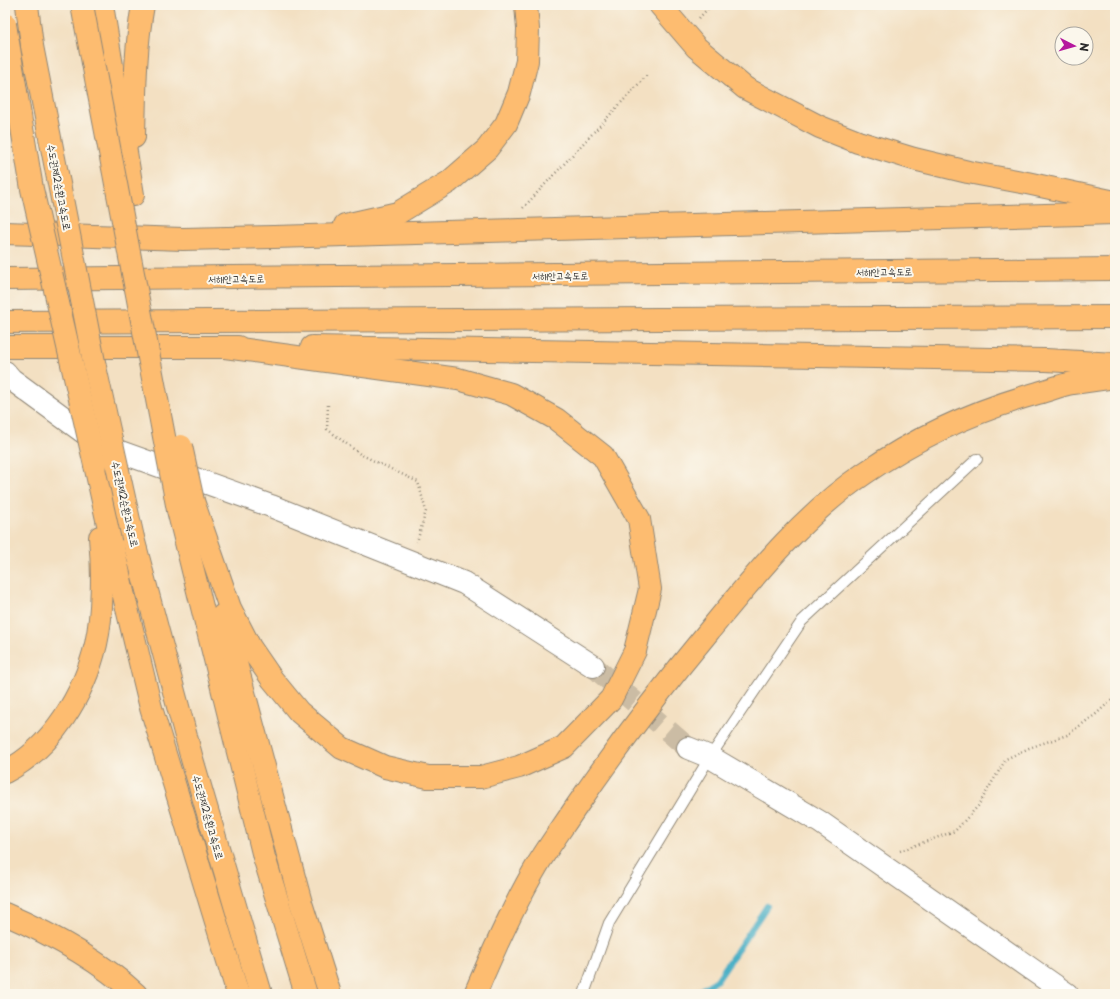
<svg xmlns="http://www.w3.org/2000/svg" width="1120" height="999" viewBox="0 0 1120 999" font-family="'Playpen Sans','Poor Story',sans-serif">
	<rect width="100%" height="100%" fill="#fbf7ec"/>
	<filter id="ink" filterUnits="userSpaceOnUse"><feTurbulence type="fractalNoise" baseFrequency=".025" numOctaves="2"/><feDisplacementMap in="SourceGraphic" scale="8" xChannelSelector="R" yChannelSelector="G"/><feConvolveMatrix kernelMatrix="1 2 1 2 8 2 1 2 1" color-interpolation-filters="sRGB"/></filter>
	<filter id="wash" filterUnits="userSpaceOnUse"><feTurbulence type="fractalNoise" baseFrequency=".012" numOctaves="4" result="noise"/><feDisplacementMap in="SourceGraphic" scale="16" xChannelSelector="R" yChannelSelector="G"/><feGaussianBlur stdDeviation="0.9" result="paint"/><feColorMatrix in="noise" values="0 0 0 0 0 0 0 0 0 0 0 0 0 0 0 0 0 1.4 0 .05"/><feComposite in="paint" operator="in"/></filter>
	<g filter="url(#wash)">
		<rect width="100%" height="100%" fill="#f3e0c2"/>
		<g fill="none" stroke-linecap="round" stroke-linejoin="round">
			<path stroke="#46aec5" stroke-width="6" d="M694,994L717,980L767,906"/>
		</g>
	</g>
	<g filter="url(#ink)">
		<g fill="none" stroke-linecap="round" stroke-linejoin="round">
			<path stroke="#cbbca4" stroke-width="22" stroke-dasharray="22 11" stroke-linecap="butt" d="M593,666L688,748"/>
			<defs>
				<path id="service" d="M584,994L609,923L710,757L802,621L977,459"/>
				<g id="tertiary">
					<path d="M5,372L11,379L101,445L271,506L464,583L593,666"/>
					<path d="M688,748L710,757L820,822L1067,994"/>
				</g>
				<g id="motorway">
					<path d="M27,5L32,46"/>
					<path d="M102,5L133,195"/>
					<path d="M660,5L696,47L745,88L820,127L858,142L914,159L968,172L1027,183L1115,202"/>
					<path d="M134,137C135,93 135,49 143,5"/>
					<path d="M345,225L398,213L449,182L487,149L506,124L519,93L527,61L528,29L526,5"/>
					<path d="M5,233L183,239L274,237L1115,213"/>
					<path d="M5,279L1115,269"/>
					<path d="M5,322L1115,317"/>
					<path d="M5,347H238"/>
					<path d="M312,347L1046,360L1115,364"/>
					<path d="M95,465L123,592L151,708L238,994"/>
					<path d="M193,501L230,608L250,647L272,679L299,712L342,748L385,767L428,777H481L519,767L564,747L611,699L635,651L650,589L639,519L603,456L556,419L511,394L458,379L225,347"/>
					<path d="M178,510L264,857L306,994"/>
					<path d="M133,538L192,759L261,994"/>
					<path d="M223,615L301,903L330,994"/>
					<path d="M5,772C52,748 84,695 96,644C103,613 103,569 100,537"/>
					<path d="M5,914C51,934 100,961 136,994"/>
					<path d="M475,994C494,949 513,906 538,864C549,846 562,828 574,810C616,748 661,689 709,631C755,575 804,514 865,473C917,437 977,410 1038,393C1049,390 1061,385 1073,383C1087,381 1101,379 1115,377"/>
				</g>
			</defs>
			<use href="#service" stroke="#8f8676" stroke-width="12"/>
			<use href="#tertiary" stroke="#8f8676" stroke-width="24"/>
			<use href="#motorway" stroke="#8f8676" stroke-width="24"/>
			<g stroke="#8f8676" stroke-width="2.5" stroke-dasharray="1 3" stroke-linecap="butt">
				<path d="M699,18L711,5"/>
				<path d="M523,208L648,74"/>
				<path d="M328,405L327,429L360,454L418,482L426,511L417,542"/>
				<path d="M900,851L955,831L978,806L1006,759L1029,748L1067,735L1096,714L1115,697"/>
			</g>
			<use href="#service" stroke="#fff" stroke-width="10"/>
			<use href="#tertiary" stroke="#fff" stroke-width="22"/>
			<use href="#motorway" stroke="#fdbc70" stroke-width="22"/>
			<defs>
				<g id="motorway-bridge">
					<path d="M82,5L178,510"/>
					<path d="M5,24L32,189L95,465"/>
					<path d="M32,46L95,367L133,538"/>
					<path d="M181,446L193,501"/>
				</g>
			</defs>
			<use href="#motorway-bridge" stroke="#8f8676" stroke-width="24" stroke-linecap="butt"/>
			<use href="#motorway-bridge" stroke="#fdbc70" stroke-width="22"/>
		</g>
	</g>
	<g text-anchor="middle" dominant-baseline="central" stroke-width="4" stroke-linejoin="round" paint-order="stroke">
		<g font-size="10" fill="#2b2b2b" stroke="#fbf7ec">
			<text transform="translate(60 187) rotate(79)">수도권제2순환고속도로</text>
			<text transform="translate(884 271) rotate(-1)">서해안고속도로</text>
			<text transform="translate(560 275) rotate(-1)">서해안고속도로</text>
			<text transform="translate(236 278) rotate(-1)">서해안고속도로</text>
			<text transform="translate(126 504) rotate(77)">수도권제2순환고속도로</text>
			<text transform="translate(209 817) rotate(74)">수도권제2순환고속도로</text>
		</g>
	</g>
	<rect width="1120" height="999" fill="none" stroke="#fbf7ec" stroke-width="20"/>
	<g transform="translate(1074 46) rotate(96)"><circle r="19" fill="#fbf7ec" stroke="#a8a59f"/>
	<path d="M0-3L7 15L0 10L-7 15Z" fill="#b5179e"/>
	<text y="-6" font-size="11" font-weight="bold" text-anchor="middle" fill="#2b2b2b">N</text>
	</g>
</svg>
